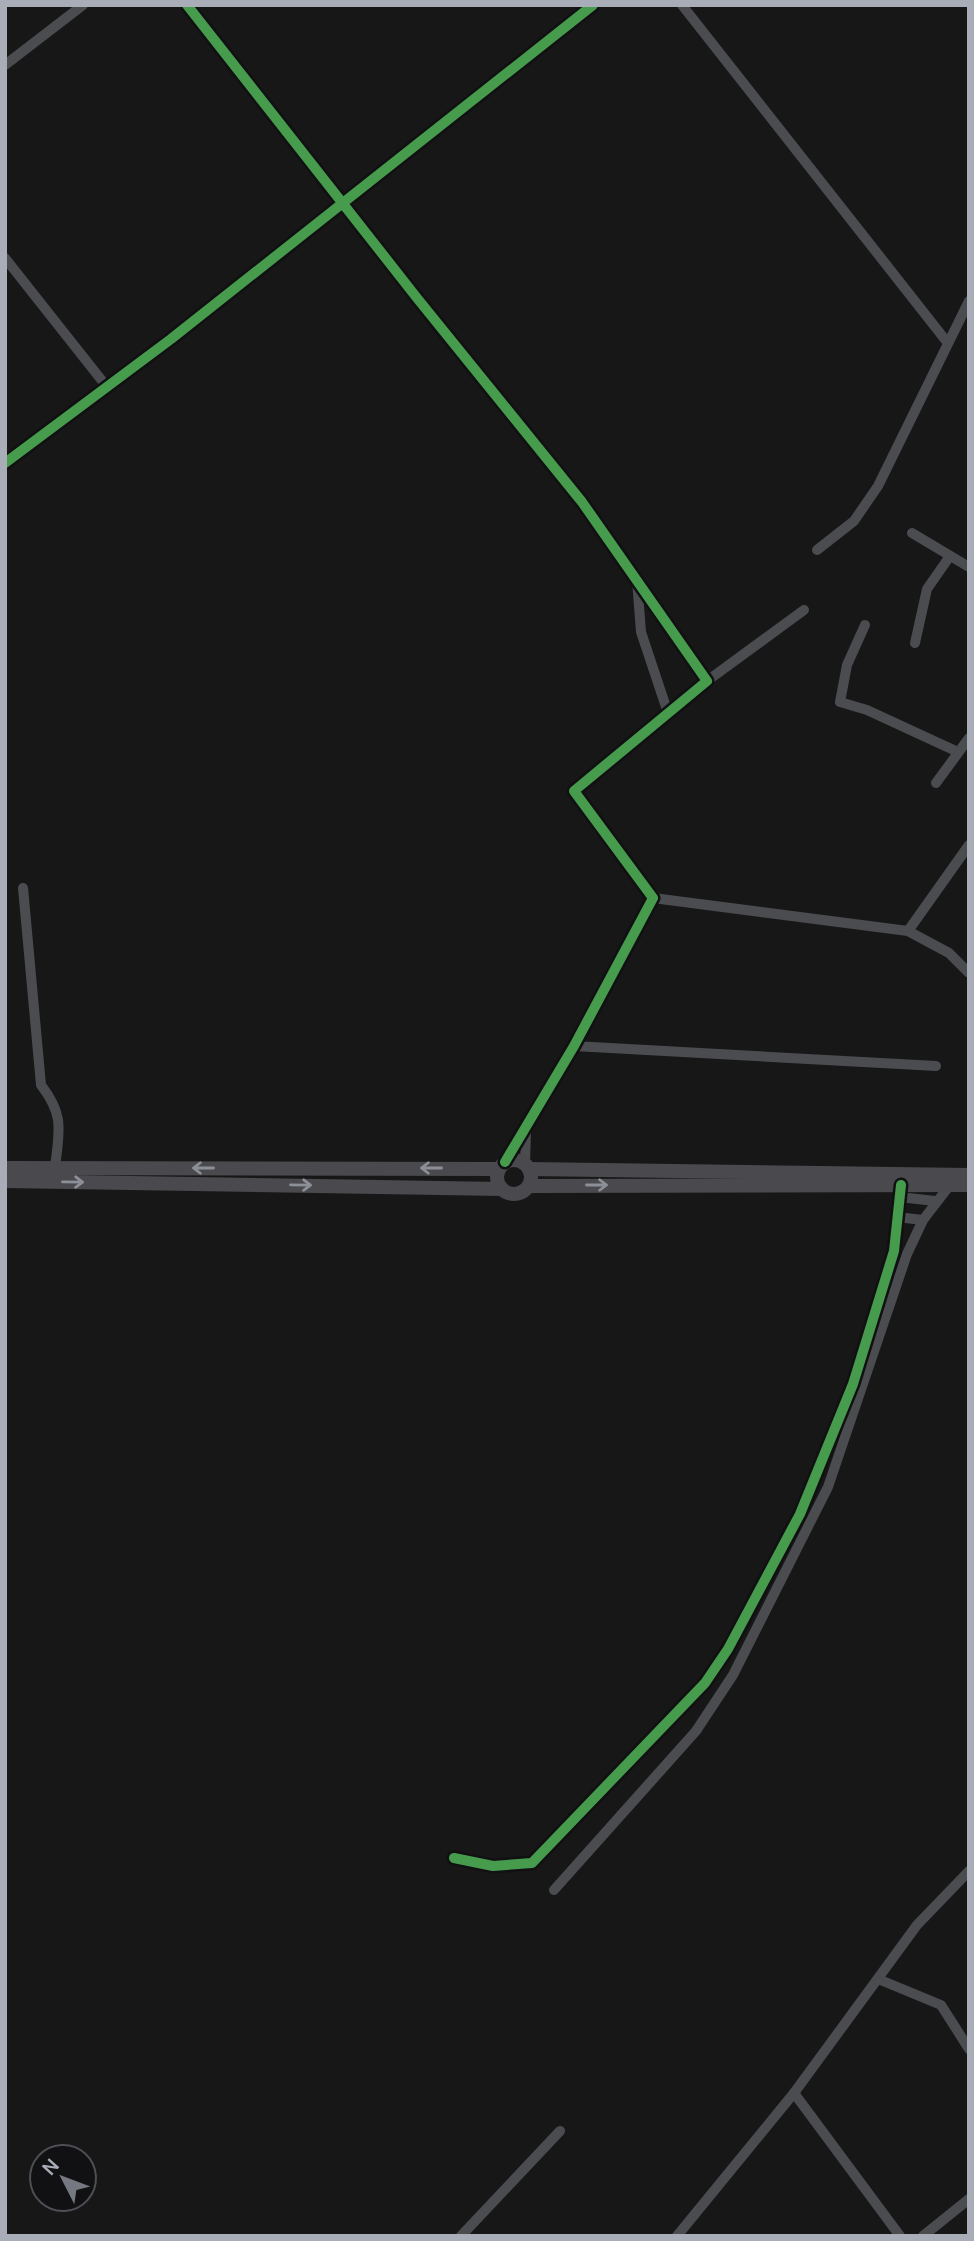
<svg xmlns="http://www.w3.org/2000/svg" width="974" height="2241" viewBox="0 0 974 2241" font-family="Manrope,sans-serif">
	<rect width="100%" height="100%" fill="#171717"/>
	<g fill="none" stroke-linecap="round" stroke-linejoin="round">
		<g stroke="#4b4c50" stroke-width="10">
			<path d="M187,5L417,298L582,502L707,681L574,791L653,898L574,1046L505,1162"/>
			<path d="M682,5L947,342"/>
			<path d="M5,65L83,5"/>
			<path d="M5,258L107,387"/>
			<path d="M5,463L171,339L593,5"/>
			<path d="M912,533L969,567"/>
			<path d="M817,550L854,521L878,486L969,301"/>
			<path d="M637,580L641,632L668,713"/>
			<path d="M865,625L847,665L840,702L867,710L958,752"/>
			<path d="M915,643L927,589L950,556"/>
			<path d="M707,681L804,610"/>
			<path d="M936,783L969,738"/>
			<path d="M23,888L41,1085C65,1116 59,1131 55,1168"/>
			<path d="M653,898L908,931L949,953L969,973"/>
			<path d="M908,931L969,845"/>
			<path d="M574,1046L936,1066"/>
			<path d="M525,1164L526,1130"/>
			<path d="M899,1197L935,1201"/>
			<path d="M897,1217L923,1220"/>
			<path d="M454,1858L493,1866L532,1863L705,1683L728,1649L800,1514L853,1384L894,1251L901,1185"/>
			<path d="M554,1890L696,1731L733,1675L828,1487L907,1254L923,1220L950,1185"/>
			<path d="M878,1979L941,2005L969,2049"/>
			<path d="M794,2093L900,2236"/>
			<path d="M461,2236L560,2131"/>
			<path d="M677,2236L794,2093L917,1925L969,1871"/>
			<path d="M923,2236L969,2199"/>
		</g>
		<g stroke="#4a4a4e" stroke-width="14">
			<circle cx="514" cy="1177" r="17"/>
			<path d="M5,1168L499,1169"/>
			<path d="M529,1169L969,1175"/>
			<path d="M5,1181L502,1189"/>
			<path d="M529,1186L969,1185"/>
		</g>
		<defs>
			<g id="cycleway">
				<path d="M187,5L417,298L582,502L707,681L574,791L653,898L574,1046L505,1162"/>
				<path d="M5,463L171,339L593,5"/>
				<path d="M454,1858L493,1866L532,1863L705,1683L728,1649L800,1514L853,1384L894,1251L901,1185"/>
			</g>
		</defs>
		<use href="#cycleway" stroke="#111113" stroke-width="15"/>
		<use href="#cycleway" stroke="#469c4c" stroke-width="10"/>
	</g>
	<defs><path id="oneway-shaft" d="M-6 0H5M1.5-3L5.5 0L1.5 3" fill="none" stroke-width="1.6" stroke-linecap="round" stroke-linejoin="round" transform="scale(1.75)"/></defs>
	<g stroke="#8c8f98">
		<use href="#oneway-shaft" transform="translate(203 1168) rotate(-180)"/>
		<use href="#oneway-shaft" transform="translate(431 1168) rotate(-180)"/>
		<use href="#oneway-shaft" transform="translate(73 1182) rotate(1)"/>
		<use href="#oneway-shaft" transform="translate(301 1185) rotate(1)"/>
		<use href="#oneway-shaft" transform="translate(597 1185)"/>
	</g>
	<rect width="974" height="2241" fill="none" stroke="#a8adb8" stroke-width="14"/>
	<g transform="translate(63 2178) rotate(312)"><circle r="33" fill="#111113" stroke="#4d4f55" stroke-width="2"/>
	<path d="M0-5L12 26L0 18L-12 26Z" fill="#757880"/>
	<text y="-10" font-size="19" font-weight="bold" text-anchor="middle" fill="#a8adb8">N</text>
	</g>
</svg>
